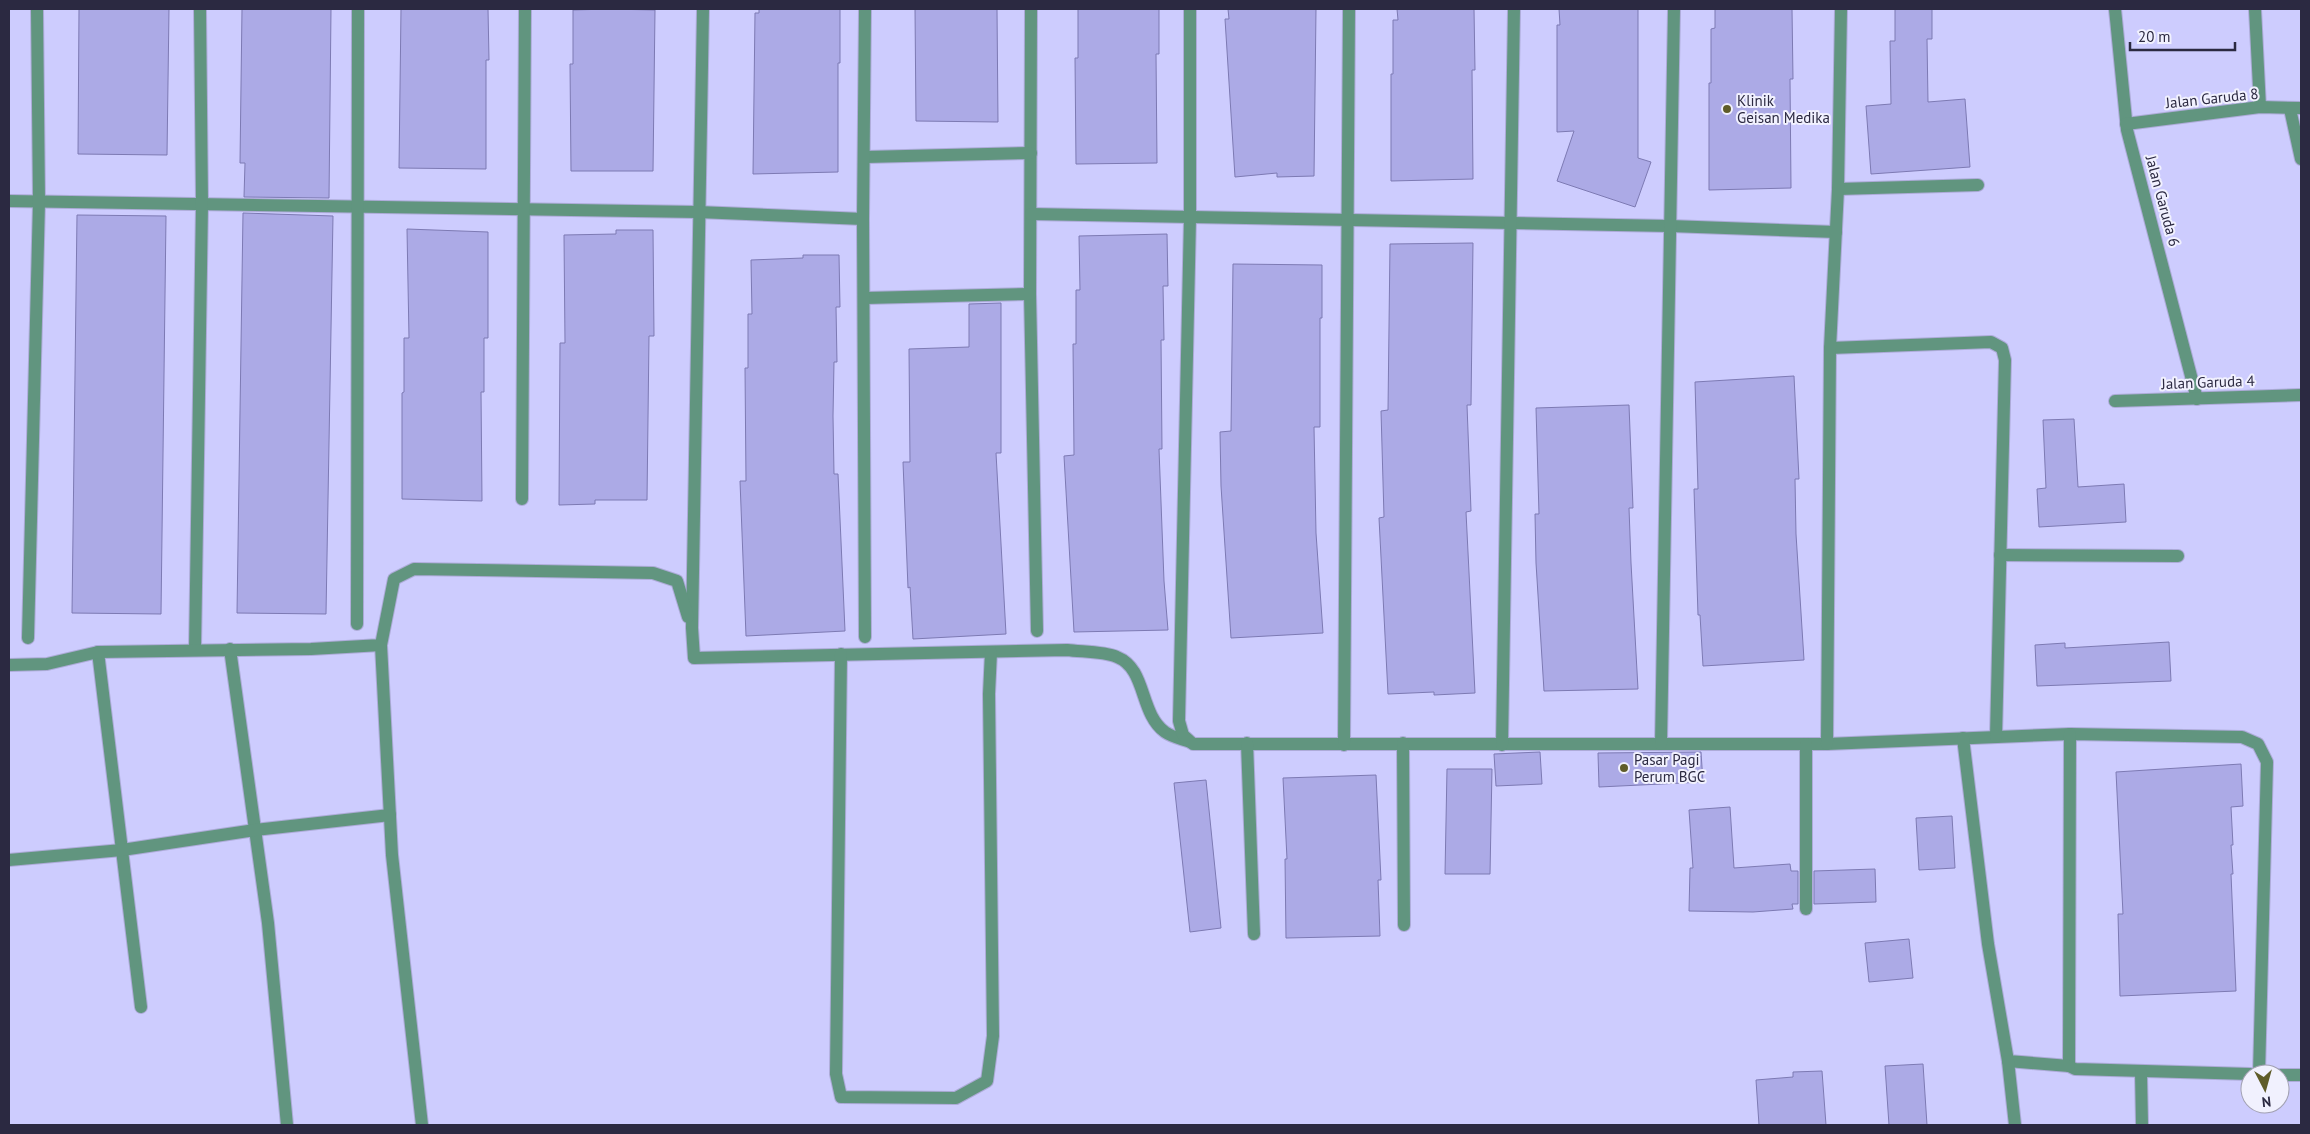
<svg xmlns="http://www.w3.org/2000/svg" width="2310" height="1134" viewBox="0 0 2310 1134" font-family="'PT Sans',sans-serif">
	<rect width="100%" height="100%" fill="#cdccfe"/>
	<g fill="#acaae6" stroke="#7d7ab3">
		<path d="M79,9H169L167,155L78,154Z"/>
		<path d="M242,9H331L329,198L244,197L245,163H240Z"/>
		<path d="M401,9H488L489,60H486V169L399,168Z"/>
		<path d="M609,9L655,10L653,171H571L570,64H573V10Z"/>
		<path d="M759,9H840V63H838V172L753,174L755,13H759Z"/>
		<path d="M915,9H997L998,122L916,121Z"/>
		<path d="M1078,9H1159V54H1156L1157,163L1076,164L1075,58H1078Z"/>
		<path d="M1228,9H1316L1314,176L1277,177V173L1235,177L1225,19H1229Z"/>
		<path d="M1397,9H1474L1475,70H1472L1473,179L1391,181V74H1393V20H1398Z"/>
		<path d="M1559,9H1638V158L1651,162L1635,207L1557,181L1574,131L1557,132V25H1560Z"/>
		<path d="M1715,9H1792L1793,79H1790L1791,188L1709,190V83H1711V29L1715,28Z"/>
		<path d="M1895,9H1932V39H1927L1928,102L1965,99L1970,167L1871,174L1866,106L1891,104L1890,41H1895Z"/>
		<path d="M243,213L333,216L326,614L237,613Z"/>
		<path d="M77,215L166,216L161,614L72,613Z"/>
		<path d="M407,229L488,232V338H484V392H481L482,501L402,499V393L404,392V338H409Z"/>
		<path d="M616,230H653L654,336H649L647,500H595V504L559,505L560,343H565L564,235L616,234Z"/>
		<path d="M1167,234L1168,286H1163L1164,340H1161L1162,449H1159L1164,581L1168,630L1074,632L1064,456L1074,455L1073,344H1076V290H1080L1079,236Z"/>
		<path d="M1473,243L1471,405H1467L1471,511L1466,512L1475,693L1434,695V692L1388,694L1379,518L1384,517L1381,411L1388,410L1390,244Z"/>
		<path d="M803,255H839L840,307H836L837,362H834L833,416L834,474H838L845,631L746,636L740,481H746L745,368H748V314H752L751,260L803,258Z"/>
		<path d="M1233,264L1322,265V318H1320V427H1314L1316,533L1323,633L1231,638L1221,486L1220,432L1231,431Z"/>
		<path d="M1001,303V453H996L1006,634L913,639L910,587L908,588L903,462H910L909,349L969,347V304Z"/>
		<path d="M1794,376L1799,479H1795L1796,534L1804,660L1703,666L1700,615H1698L1694,489H1698L1695,382Z"/>
		<path d="M1629,405L1633,508H1629L1631,563L1638,689L1544,691L1536,563L1535,514H1539L1536,408Z"/>
		<path d="M2074,419L2078,487L2124,484L2126,522L2039,527L2037,489L2046,488L2043,420Z"/>
		<path d="M2169,642L2171,681L2037,686L2035,645L2065,643V648Z"/>
		<path d="M1540,752L1542,784L1496,786L1494,754Z"/>
		<path d="M1701,752L1703,782L1599,787L1598,753Z"/>
		<path d="M2241,764L2243,806L2231,807L2233,845H2231L2233,874H2231L2236,991L2120,996L2118,914H2123L2116,772Z"/>
		<path d="M1447,769H1492L1490,874H1445Z"/>
		<path d="M1376,775L1381,880H1378L1380,936L1286,938L1285,859H1287L1283,778Z"/>
		<path d="M1206,780L1221,928L1190,932L1174,783Z"/>
		<path d="M1730,807L1734,868L1790,864L1791,871H1798V904H1792L1793,909L1753,912L1689,911L1690,868H1693L1689,810Z"/>
		<path d="M1952,816L1955,868L1919,870L1916,818Z"/>
		<path d="M1875,869L1876,902L1814,904V871Z"/>
		<path d="M1909,939L1913,978L1869,982L1865,943Z"/>
		<path d="M1923,1064L1927,1125H1889L1885,1066Z"/>
		<path d="M1822,1071L1826,1125H1759L1756,1080L1793,1077V1072Z"/>
	</g>
	<g fill="none" stroke-linecap="round" stroke-linejoin="round">
		<defs>
			<g id="minor">
				<path d="M703,9L692,628L694,658L1067,650C1082,652 1103,651 1117,657C1147,669 1139,713 1165,732C1172,737 1182,739 1190,742"/>
				<path d="M1031,9L1030,294L1037,631"/>
				<path d="M1190,9V218L1179,721L1183,735L1193,744H1827L2070,734L2242,737L2258,744L2267,762L2259,1074"/>
				<path d="M2115,9L2127,130L2197,399"/>
				<path d="M2255,9L2260,107"/>
				<path d="M2290,109L2301,159"/>
				<path d="M2126,124L2260,107L2301,108"/>
				<path d="M865,157L1031,153"/>
				<path d="M1838,189L1978,185"/>
				<path d="M9,201L698,212L863,219"/>
				<path d="M1031,214L1670,226L1836,232"/>
				<path d="M865,298L1030,294"/>
				<path d="M1830,348L1991,342L2002,348L2005,360L1996,737"/>
				<path d="M2115,401L2301,395"/>
				<path d="M522,499L525,9"/>
				<path d="M2000,555L2178,556"/>
				<path d="M357,624L358,9"/>
				<path d="M865,637L863,219L865,9"/>
				<path d="M28,638L39,202L37,9"/>
				<path d="M381,645L392,855L422,1125"/>
				<path d="M230,649L268,923L287,1125"/>
				<path d="M195,650L202,204L200,9"/>
				<path d="M98,652L141,1007"/>
				<path d="M841,654L836,1074L841,1097L956,1098L987,1081L993,1036L989,694L991,652"/>
				<path d="M9,665L47,664L98,652L311,649L381,645L394,579L414,569L653,573L677,581L688,617"/>
				<path d="M2070,734L2069,1066L2075,1069L2250,1074"/>
				<path d="M1963,738L1988,944L2008,1061L2069,1066"/>
				<path d="M1247,743L1254,934"/>
				<path d="M1403,743L1404,925"/>
				<path d="M1661,744L1674,9"/>
				<path d="M1827,744L1830,348L1838,189L1841,9"/>
				<path d="M1344,745L1349,9"/>
				<path d="M1502,745L1514,9"/>
				<path d="M9,860L122,850L255,830L390,815"/>
				<path d="M1806,909V744"/>
				<path d="M2008,1061L2015,1125"/>
				<path d="M2141,1072L2142,1125"/>
				<path d="M2280,1075H2301"/>
			</g>
		</defs>
		<use href="#minor" stroke="#adabd8" stroke-width="14"/>
		<use href="#minor" stroke="#61957f" stroke-width="12"/>
	</g>
	<g fill="#5f5c29" stroke="#f1f1fe" stroke-width="2">
		<circle cx="1727" cy="109" r="5"/>
		<circle cx="1624" cy="768" r="5"/>
	</g>
	<g text-anchor="middle" dominant-baseline="central" stroke-width="4" stroke-linejoin="round" paint-order="stroke">
		<g font-size="15" fill="#2b2941" stroke="#f1f1fe">
			<text transform="translate(2212 98) rotate(-6)">Jalan Garuda 8</text>
			<text transform="translate(2163 201) rotate(75)">Jalan Garuda 6</text>
			<text transform="translate(2208 382) rotate(-2)">Jalan Garuda 4</text>
		</g>
		<g font-size="15" fill="#2b2941" stroke="#f1f1fe" text-anchor="start">
			<text x="1737" y="100">Klinik<tspan x="1737" dy="17">Geisan Medika</tspan></text>
			<text x="1634" y="759">Pasar Pagi<tspan x="1634" dy="17">Perum BGC</tspan></text>
		</g>
	</g>
	<rect width="2310" height="1134" fill="none" stroke="#2b2941" stroke-width="20"/>
	<g transform="translate(2265 1089) rotate(174)"><circle r="24" fill="#f1f1fe" stroke="#a2a1b2"/>
	<path d="M0-4L9 19L0 12L-9 19Z" fill="#5f5c29"/>
	<text y="-8" font-size="14" font-weight="bold" text-anchor="middle" fill="#2b2941">N</text>
	</g>
	<path d="M2130 42v8h105v-8" fill="none" stroke="#2b2941" stroke-width="2.5"/>
	<text x="2138" y="42" font-size="15" fill="#2b2941" stroke="#f1f1fe" stroke-width="4" paint-order="stroke">20 m</text>
</svg>
